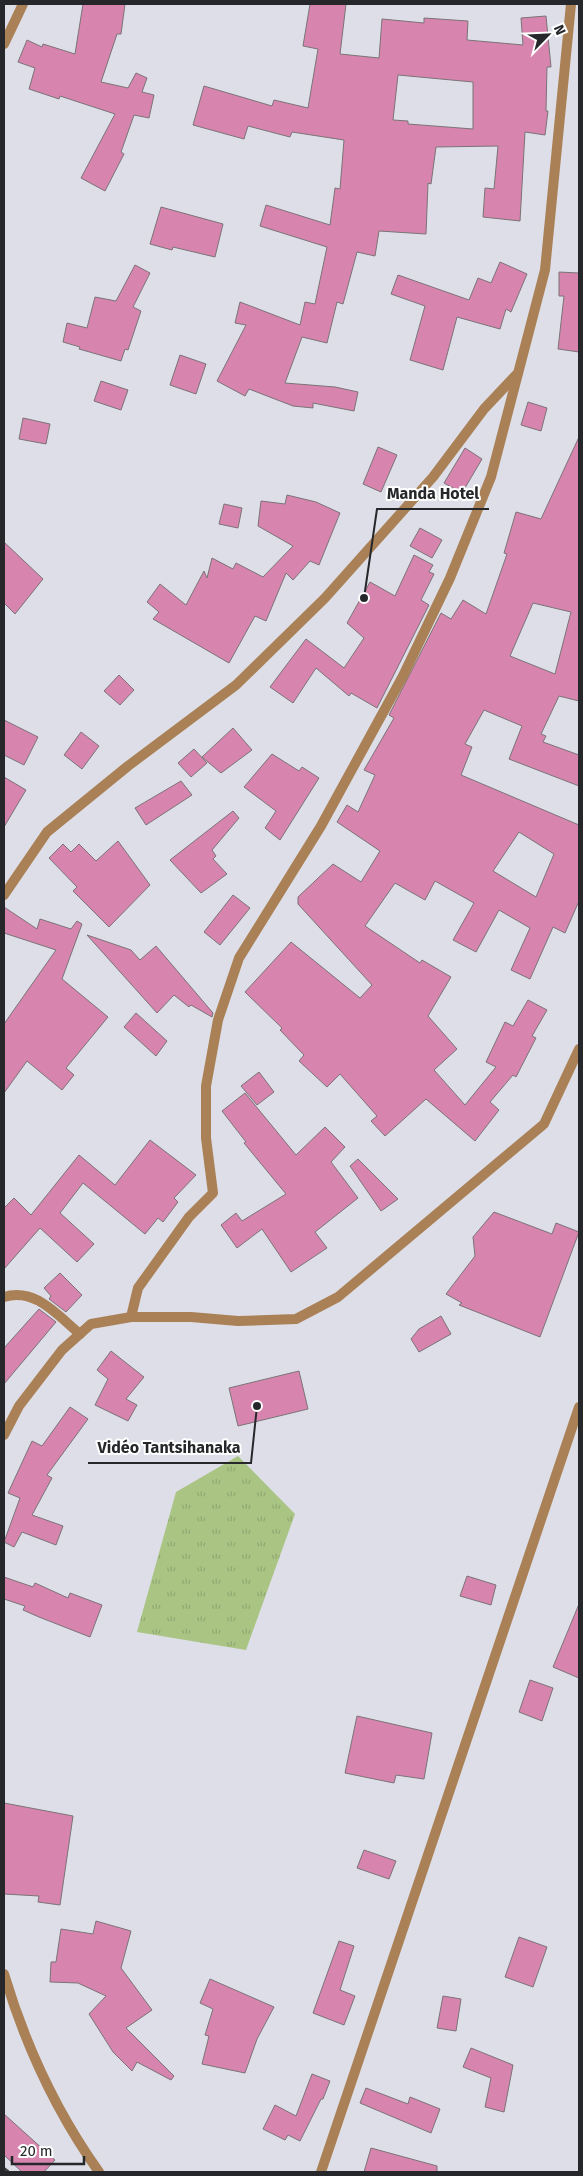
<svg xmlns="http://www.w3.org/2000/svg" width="583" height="2176" viewBox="0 0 583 2176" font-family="'Fira Sans',sans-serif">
	<defs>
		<pattern id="grass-tufts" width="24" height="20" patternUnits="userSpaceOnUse" patternTransform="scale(1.25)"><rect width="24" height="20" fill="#aac484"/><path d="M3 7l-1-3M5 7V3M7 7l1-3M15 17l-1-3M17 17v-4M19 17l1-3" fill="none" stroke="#92a872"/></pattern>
	</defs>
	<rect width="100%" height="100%" fill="#dddee7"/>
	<path fill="url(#grass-tufts)" d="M238,1456L295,1514L246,1650L137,1632L176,1492Z"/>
	<g fill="#d785ae" stroke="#7b7377" fill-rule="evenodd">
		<path d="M83,4H125L121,34H117L101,82L128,88L136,73L147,78L142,92L154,95L149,118L134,115L121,152L124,154L105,191L81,178L115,114L60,96L59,99L29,89L35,68L18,62L27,40L42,47L43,44L75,54Z"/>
		<path d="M310,4H346L340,54L379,58L382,19L424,23V18L468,21L467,40L523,45L521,18L546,16L551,67H547L546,111H548L545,135L525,132L520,221L483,217L485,188L494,189L498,146L436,147L431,184L428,183L426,234L379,231L375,256L357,252L343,304L337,302L327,343L302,337L285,383L335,387L358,392L354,411L313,403V408L293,406L249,389L245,396L217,381L246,325L235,323L240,302L300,325L305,302L315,304L327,247L260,226L266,205L330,225L335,188L340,189L344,140L292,132L290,137L248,126L244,139L193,125L204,86L272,106L274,100L308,108L318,49L303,46ZM398,75L473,82V129L408,124V121L393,120Z"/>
		<path d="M161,207L223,224L215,257L173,247L172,250L150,244Z"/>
		<path d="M500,262L527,274L511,312L506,309L500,329L457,317L443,370L410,360L425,306L391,294L398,275L469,300L478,278L491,283Z"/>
		<path d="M135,265L150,273L133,307L141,311L128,350L125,349L121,361L79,349L80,347L63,342L67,323L87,328L95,297L116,301Z"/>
		<path d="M559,272L579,273V352L558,349L564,296H559Z"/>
		<path d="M180,355L206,364L196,394L170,385Z"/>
		<path d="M101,381L128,390L121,410L94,401Z"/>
		<path d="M528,402L547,408L541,431L521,425Z"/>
		<path d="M23,418L50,424L46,444L19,439Z"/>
		<path d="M579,437V701L559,696L541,734L546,736L543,742L579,755V786L509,759L522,726L484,710L465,744L472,747L461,775L579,825V901L565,933L553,927L530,979L511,970L530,928L499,910L476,952L453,940L474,903L435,881L425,900L395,883L365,926L420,963L422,960L451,977L428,1016L457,1049L434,1070L465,1105L496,1067L486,1062L505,1022L513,1026L528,1000L547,1010L532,1036L536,1038L516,1077L513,1075L490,1102L499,1110L475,1141L426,1099L385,1136L371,1121L377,1116L340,1074L327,1087L299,1061L304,1055L280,1030L282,1028L245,992L291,942L360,998L372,985L298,904V897L333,864L361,882L380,851L337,822L347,805L358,812L375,775L364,770L394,718L389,715L441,613L451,619L463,600L486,614L507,554L504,553L516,512L541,519ZM533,603L571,612L555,674L510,656ZM519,832L554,854L536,897L493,871Z"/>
		<path d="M378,447L397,455L381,492L363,484Z"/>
		<path d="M465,448L482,459L462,493L444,483Z"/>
		<path d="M287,495L316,502L340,513L319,565L310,561L293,580L286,573L266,621L255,616L229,663L153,619L159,612L147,602L160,584L186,605L204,571L207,578L212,558L233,569L236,563L263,577L293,546L258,526L261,501L285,504Z"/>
		<path d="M224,504L242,508L238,528L219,524Z"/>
		<path d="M420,528L442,540L432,558L410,546Z"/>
		<path d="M4,542L43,579L15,614L4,603Z"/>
		<path d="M414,555L433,565L429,572L434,574L421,600L429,605L377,708L351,693L349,696L316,668L293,703L270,687L306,639L344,668L364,638L347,623L370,582L395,596Z"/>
		<path d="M119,675L134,690L120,705L104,691Z"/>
		<path d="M4,720L38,737L24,765L4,755Z"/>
		<path d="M233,728L252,750L221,773L202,757Z"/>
		<path d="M81,732L99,746L82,769L64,755Z"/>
		<path d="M194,749L207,763L191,777L178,763Z"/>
		<path d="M272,754L299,771L302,767L319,778L280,840L265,828L276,811L244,787Z"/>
		<path d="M4,777L26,790L4,827Z"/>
		<path d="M181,781L192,795L146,825L135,808Z"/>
		<path d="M233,811L239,818L212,850L216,856L213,859L227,874L201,893L170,860Z"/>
		<path d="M118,841L150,885L109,927L73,891L77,887L49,858L63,844L71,852L79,844L96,861Z"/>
		<path d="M233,895L250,908L220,945L204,932Z"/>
		<path d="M4,907L37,929L40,919L71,929L77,921L82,924L62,979L108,1017L66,1068L74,1075L62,1090L27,1061L4,1093V1024L56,950L4,933Z"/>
		<path d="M87,935L131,950L140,960L156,946L213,1013L212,1017L191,1005L189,1007L174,995L157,1013Z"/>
		<path d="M136,1013L167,1041L156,1056L124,1027Z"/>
		<path d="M259,1072L274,1092L257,1105L241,1086Z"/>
		<path d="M245,1093L296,1155L325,1127L345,1147L331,1162L358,1198L315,1232L327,1248L291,1272L262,1229L237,1248L221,1225L236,1213L242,1221L286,1194L244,1143L246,1142L222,1111Z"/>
		<path d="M150,1140L196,1175L174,1198L178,1202L163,1222L158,1218L145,1234L83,1183L60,1213L94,1244L77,1262L40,1228L4,1269V1208L14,1198L31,1215L79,1155L115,1185Z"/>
		<path d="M358,1159L398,1199L381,1211L350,1166Z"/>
		<path d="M494,1212L552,1234L556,1223L579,1232L540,1337L459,1305L462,1303L446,1294L475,1256L473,1237Z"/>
		<path d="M60,1273L82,1295L66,1312L49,1299L51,1296L44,1288Z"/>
		<path d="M39,1309L56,1322L4,1384V1348Z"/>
		<path d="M441,1316L451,1334L419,1352L411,1339L419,1329Z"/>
		<path d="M111,1351L144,1377L126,1399L137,1405L128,1421L95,1405L108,1379L97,1370Z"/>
		<path d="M299,1371L308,1409L238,1426L229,1388Z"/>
		<path d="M70,1407L88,1419L47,1475L52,1478L32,1515L63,1526L56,1545L22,1532L14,1547L4,1542L20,1498L8,1493L32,1441L42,1446Z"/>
		<path d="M467,1576L496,1585L491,1605L460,1596Z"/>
		<path d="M4,1577L33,1587L35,1583L68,1598L70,1593L102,1605L90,1637L39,1617L23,1610L25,1606L4,1599Z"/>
		<path d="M579,1604V1678L553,1667Z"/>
		<path d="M530,1680L553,1688L542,1721L519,1712Z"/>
		<path d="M357,1716L432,1733L424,1779L396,1775L394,1783L345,1773Z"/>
		<path d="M4,1803L73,1816L60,1905L38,1902L39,1896L4,1894Z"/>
		<path d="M364,1850L396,1861L389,1879L357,1868Z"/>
		<path d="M96,1921L131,1931L121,1968L152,2010L126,2028L174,2076L171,2080L137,2062L132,2071L113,2052L89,2014L106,1996L78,1983L50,1982L51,1962H56L61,1929L93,1934Z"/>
		<path d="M519,1937L547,1947L533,1987L505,1977Z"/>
		<path d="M339,1941L354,1946L340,1990L355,1996L344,2025L313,2013Z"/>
		<path d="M210,1979L274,2007L257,2039L245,2073L202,2064L209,2036L205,2035L213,2009L200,2003Z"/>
		<path d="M443,1996L461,1999L456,2031L437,2028Z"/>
		<path d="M471,2048L513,2065L504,2112L485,2107L491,2078L463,2067Z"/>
		<path d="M312,2074L330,2081L323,2099H321L300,2141L288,2135L285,2140L263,2129L275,2105L296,2116Z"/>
		<path d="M366,2088L408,2104L410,2097L440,2109L431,2133L360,2103Z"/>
		<path d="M4,2114L55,2160L44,2172H22L4,2155Z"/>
		<path d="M371,2148L437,2166V2172H364Z"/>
	</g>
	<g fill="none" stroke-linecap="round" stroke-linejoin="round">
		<g stroke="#aa8156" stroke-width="10">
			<path d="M4,44L23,4"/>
			<path d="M4,895L47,832L128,766L236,685L325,598L433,477L484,409L516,375"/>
			<path d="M4,1297C35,1287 57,1315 80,1334"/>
			<path d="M131,1317L138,1288L189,1217L213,1193L206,1138V1086L218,1020L239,958L321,826L403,676L450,578L491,477L545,270L571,4"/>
			<path d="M4,1435L19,1406L62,1350L91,1324L131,1317H191L238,1321L296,1319L338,1297L544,1124L579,1049"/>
			<path d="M4,1974C25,2044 57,2113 99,2172"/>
			<path d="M321,2172L579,1407"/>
		</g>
		<path stroke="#414246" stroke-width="4" stroke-dasharray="9 9" stroke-linecap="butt" d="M4,2169L8,2172"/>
	</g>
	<path fill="none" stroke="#26272a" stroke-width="2" d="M364 598L377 509H489M257 1406L251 1463H88"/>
	<g fill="#26272a" stroke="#fff" stroke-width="2">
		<circle cx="364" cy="598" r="5"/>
		<circle cx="257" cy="1406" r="5"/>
	</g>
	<g font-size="16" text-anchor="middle" font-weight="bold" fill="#26272a" stroke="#fff" stroke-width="4" stroke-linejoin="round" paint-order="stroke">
		<text x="433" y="499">Manda Hotel</text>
		<text x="169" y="1453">Vidéo Tantsihanaka</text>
	</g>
	<rect width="583" height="2176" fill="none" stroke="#26272a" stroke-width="10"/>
	<g transform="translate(548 35) rotate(66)" stroke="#ffffff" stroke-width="4" paint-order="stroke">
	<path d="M0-4L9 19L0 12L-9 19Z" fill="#26272a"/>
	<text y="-8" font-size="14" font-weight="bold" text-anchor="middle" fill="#26272a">N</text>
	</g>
	<path d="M12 2156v8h72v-8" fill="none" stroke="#26272a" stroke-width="2.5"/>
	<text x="20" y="2156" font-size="15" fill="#26272a" stroke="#ffffff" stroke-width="4" paint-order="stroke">20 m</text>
</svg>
